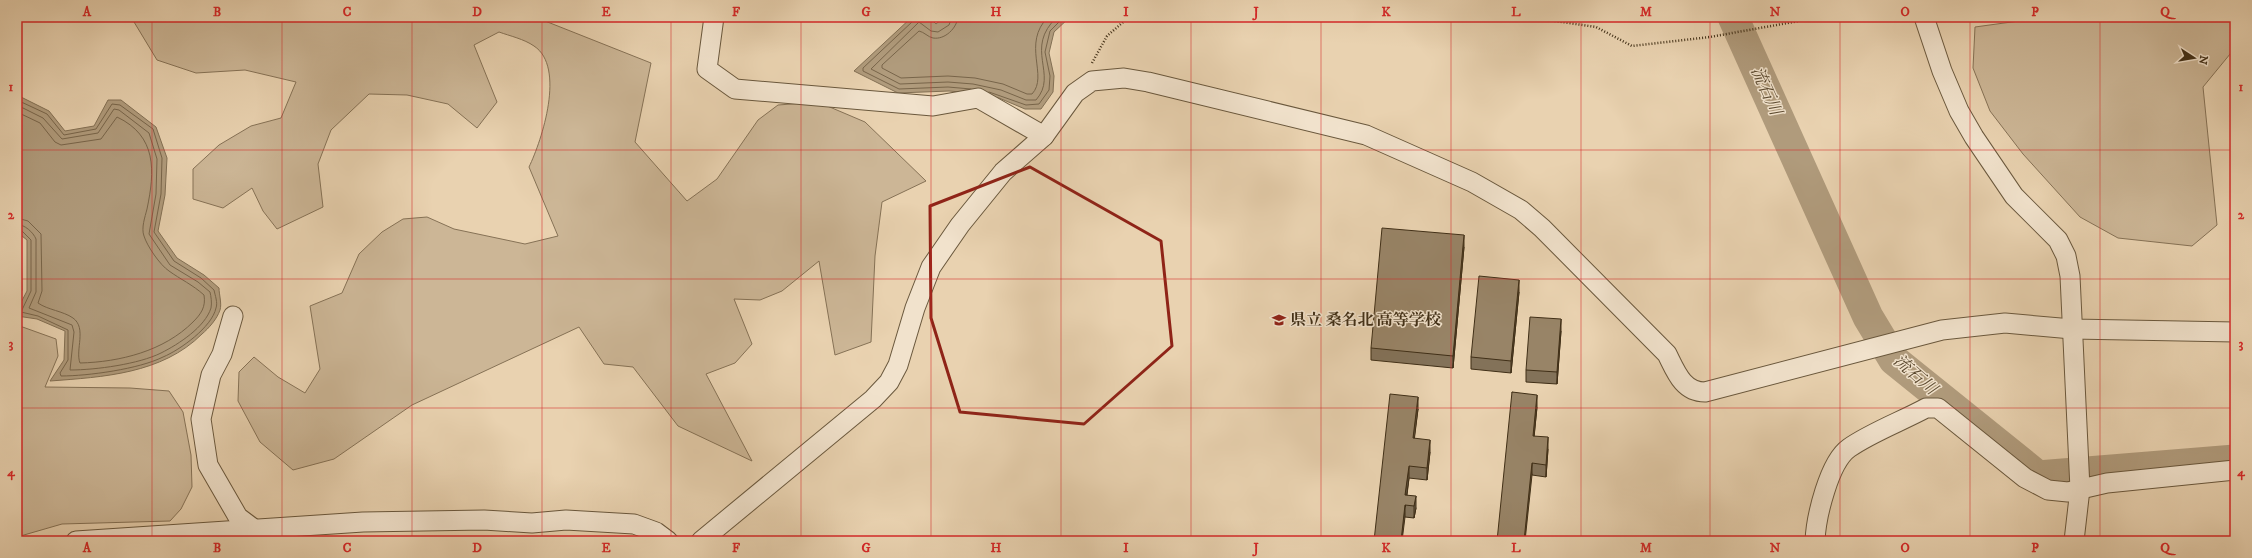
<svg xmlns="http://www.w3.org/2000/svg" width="2252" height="558" viewBox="0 0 2252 558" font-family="'IM FELL DW Pica','Noto Serif JP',serif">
	<rect width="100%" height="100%" fill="#e9d2b0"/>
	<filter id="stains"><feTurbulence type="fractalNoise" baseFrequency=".005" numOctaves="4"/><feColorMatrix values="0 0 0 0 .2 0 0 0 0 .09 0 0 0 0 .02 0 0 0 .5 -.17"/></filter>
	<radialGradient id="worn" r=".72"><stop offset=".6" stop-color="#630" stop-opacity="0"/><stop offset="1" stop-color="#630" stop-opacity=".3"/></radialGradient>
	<g fill="#ccb696" stroke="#867256">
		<path d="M131,17H535L651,63L635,142L687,201L717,179L758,120L778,105L818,102L865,122L926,181L882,202L875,256L871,342L835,355L819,261L782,291L760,300L734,299L752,344L735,363L706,374L752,461L678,426L633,367L604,364L579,327L412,405L334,459L293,470L260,442L238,401L239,372L254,357L278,377L305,393L320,369L310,306L342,293L359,254L382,232L403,219L427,217L454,229L525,244L558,236L529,167C542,140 566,67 534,46C524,39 510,36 499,32L474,45L497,102L477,128L448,104L407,95L369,94L331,130L318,164L323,207L277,229L263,211L252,188L223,208L193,199V169L219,145L251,126L281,118L296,82L245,70L196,73L157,60Z"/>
		<path d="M2048,17H2235V48L2203,87L2217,225L2192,246L2118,238L2080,217L2023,154L1990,111L1973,68L1975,27Z"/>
		<path d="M17,241L21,243L22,290L17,303Z"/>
		<path d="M17,325L56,339L58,356L45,387L130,388L169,391L183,412L191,455L192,487L181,509L170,521L62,524L17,537Z"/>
	</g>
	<g fill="#b09b7c" stroke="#837054">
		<path d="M912,17H929L936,24L944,17H1070L1054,32L1049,53L1054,76L1053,92L1041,109H1025L999,98L973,93L949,91L898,93L854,71Z"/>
		<path d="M17,95L49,111L65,131L94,126L108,100H121L156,127L167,158L165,195L158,231L177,258L204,275L219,288C219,294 222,304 220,310C217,319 209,328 202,334C162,374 103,377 50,381L64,360L65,331L37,319L17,316V310L27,291V240L17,232Z"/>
	</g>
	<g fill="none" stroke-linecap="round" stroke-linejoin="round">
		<g stroke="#78654a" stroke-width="1">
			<path d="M915,17L913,21L863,68V71L899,89L948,87L971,89"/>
			<path d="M952,17L949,25L938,32L931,31L919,22L871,69L900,84L948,82L973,84L1001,90L1026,100H1036C1059,74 1023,49 1057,17"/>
			<path d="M958,17C957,28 945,40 933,38C928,37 924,32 919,31L882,65V68L901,78L948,76L975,78L1003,84L1027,94H1032C1049,76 1021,44 1048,17"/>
			<path d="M989,92L1026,105L1039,104L1049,90L1050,76L1045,52L1050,31L1064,17"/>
			<path d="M17,100L47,114L64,135L96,129L112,104L120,105L153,129L162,158L161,194L154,232L174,261L201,278L214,290C215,295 218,303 216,308C212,327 180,350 163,357C139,369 88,376 61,376L60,373L68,360V330L38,316L21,312L31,291V240L21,230L17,229"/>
			<path d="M17,105L43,118L62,139L98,133L114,109L119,110L149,133L157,159L156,194L149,234L170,265L198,282L210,292C211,296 212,303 211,308C205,327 179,344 161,353C139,364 96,370 70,370L74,332L72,325L29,308L36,292V239C33,232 25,225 17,224"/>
			<path d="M17,112L40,123L55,142L61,145L101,139L117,117C157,136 155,171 147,209C145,217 141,228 144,236C147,246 160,265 169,271C180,279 193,285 204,295C206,307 201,314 193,322C164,351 120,362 80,363C75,350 87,328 73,318C63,311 48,310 38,303L42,291L41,234L28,221L17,218"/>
		</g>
		<path stroke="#b09b7c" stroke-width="31" d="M1733,17L1868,317L1894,360L2038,476L2235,460"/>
		<defs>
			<g id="street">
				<path d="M714,17L707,69L735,89L933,106L978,98L1044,136"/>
				<path d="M1924,17L1942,71L1959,111L1974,137L2014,196L2058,240L2066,256L2070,276L2080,489L2074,541"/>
				<path d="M233,316L222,354L211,375L201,419L208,465L238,517L258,532"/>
				<path d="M76,541L363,522L484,520L532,523L566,520L634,524L656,532L668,541"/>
				<path d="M701,541L873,399L889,382L898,365L915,308L931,267L960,225L1003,172L1044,136L1075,93L1092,81L1124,78L1148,82L1366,135L1472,182L1521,210L1542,228L1667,354C1676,372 1683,392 1705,392L1942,330L2005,323L2072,329L2235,332"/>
				<path d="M1815,541C1816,517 1829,462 1849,448C1870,433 1902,421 1926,408H1938L2025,478L2048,490L2068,492L2107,483L2235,470"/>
			</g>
		</defs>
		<use href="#street" stroke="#6a583d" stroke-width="21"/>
		<g stroke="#402f17" stroke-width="2.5" stroke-dasharray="1 2" stroke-linecap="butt">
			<path d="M1528,17L1596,27L1632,46L1710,37L1821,17"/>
			<path d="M1092,63L1107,36L1129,17"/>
		</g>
		<use href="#street" stroke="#f1e2cc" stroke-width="19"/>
	</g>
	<g fill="#837259" stroke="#402f17">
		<path d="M1464,247L1453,368L1371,360V348Z"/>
		<path d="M1519,292L1511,373L1471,369V357Z"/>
		<path d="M1561,331L1557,384L1526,382V370Z"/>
		<path d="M1512,392L1537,407L1534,436L1548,449L1546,477L1532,475Z"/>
		<path d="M1418,409L1414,439L1430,452L1427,480L1409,478L1407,495L1416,508L1414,518L1405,517L1374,541Z"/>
	</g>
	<g fill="#6a5c48" stroke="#402f17">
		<path d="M1464,235V247L1453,368V356Z"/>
		<path d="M1519,280V292L1511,373V361Z"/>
		<path d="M1561,319V331L1557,384V372Z"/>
		<path d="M1537,395V407L1533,448V436Z"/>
		<path d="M1418,397V409L1413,450V438Z"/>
		<path d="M1548,437V449L1546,477V465Z"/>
		<path d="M1430,440V452L1427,480V468Z"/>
		<path d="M1532,463V475L1525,541H1524Z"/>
		<path d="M1409,466V478L1405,507V495Z"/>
		<path d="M1416,496V508L1414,518V506Z"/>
		<path d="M1405,505V517L1402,541H1401Z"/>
	</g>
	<g fill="#988467" stroke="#402f17">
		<path d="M1382,228L1464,235L1453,356L1371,348Z"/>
		<path d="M1479,276L1519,280L1511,361L1471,357Z"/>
		<path d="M1530,317L1561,319L1557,372L1526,370Z"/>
		<path d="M1512,392L1537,395L1533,436L1548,437L1546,465L1532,463L1524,541H1497Z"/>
		<path d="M1390,394L1418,397L1413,438L1430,440L1427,468L1409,466L1405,495L1416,496L1414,506L1405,505L1401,541H1374Z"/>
	</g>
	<path fill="none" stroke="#8f2418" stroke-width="3" stroke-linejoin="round" d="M1030,167L1161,241L1172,346L1084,424L960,412L931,318L930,206Z"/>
	<path fill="none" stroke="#d62828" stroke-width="1" stroke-opacity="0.55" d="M152,17V541M282,17V541M412,17V541M542,17V541M671,17V541M801,17V541M931,17V541M1061,17V541M1191,17V541M1321,17V541M1451,17V541M1581,17V541M1710,17V541M1840,17V541M1970,17V541M2100,17V541M17,150H2235M17,279H2235M17,408H2235"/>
	<defs>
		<symbol id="school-bare" viewBox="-9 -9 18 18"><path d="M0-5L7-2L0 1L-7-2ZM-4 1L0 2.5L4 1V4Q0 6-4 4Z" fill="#8f2418" stroke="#f1e2cc" stroke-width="2.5" paint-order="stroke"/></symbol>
	</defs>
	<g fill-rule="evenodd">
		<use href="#school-bare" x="1269" y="310" width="20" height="20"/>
	</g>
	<g text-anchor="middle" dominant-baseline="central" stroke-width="3" stroke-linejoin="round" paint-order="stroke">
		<g font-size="16" font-weight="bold" fill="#402f17" stroke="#f1e2cc" text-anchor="start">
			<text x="1290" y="320">県立 桑名北 高等学校</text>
		</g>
		<g font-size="17" font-style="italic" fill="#5c4a30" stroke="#f1e2cc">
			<text transform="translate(1766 91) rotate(66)">流石川</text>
			<text transform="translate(1915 375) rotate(41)">流石川</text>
		</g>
	</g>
	<rect width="2252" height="558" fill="none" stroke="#e9d2b0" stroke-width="44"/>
	<g transform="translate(2194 58) rotate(102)" stroke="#f1e2cc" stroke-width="3" paint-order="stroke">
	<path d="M0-3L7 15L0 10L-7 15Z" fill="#402f17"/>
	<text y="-6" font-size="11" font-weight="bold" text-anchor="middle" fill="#402f17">N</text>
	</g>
	<rect x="22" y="22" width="2208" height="514" fill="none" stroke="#d62828" stroke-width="1.5"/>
	<g font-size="13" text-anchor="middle" font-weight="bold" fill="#d62828">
		<text x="87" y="16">A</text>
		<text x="217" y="16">B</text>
		<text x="347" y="16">C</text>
		<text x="477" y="16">D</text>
		<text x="606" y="16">E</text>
		<text x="736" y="16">F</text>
		<text x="866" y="16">G</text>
		<text x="996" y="16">H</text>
		<text x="1126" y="16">I</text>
		<text x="1256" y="16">J</text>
		<text x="1386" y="16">K</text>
		<text x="1516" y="16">L</text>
		<text x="1646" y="16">M</text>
		<text x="1775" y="16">N</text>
		<text x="1905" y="16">O</text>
		<text x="2035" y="16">P</text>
		<text x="2165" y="16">Q</text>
		<text x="11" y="91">1</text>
		<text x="2241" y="91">1</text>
		<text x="11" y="219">2</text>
		<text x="2241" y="219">2</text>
		<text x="11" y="348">3</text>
		<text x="2241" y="348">3</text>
		<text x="11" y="476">4</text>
		<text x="2241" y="476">4</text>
		<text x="87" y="552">A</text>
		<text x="217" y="552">B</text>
		<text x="347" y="552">C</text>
		<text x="477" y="552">D</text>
		<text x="606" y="552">E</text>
		<text x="736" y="552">F</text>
		<text x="866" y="552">G</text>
		<text x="996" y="552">H</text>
		<text x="1126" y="552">I</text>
		<text x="1256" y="552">J</text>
		<text x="1386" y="552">K</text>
		<text x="1516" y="552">L</text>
		<text x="1646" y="552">M</text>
		<text x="1775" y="552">N</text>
		<text x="1905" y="552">O</text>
		<text x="2035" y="552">P</text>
		<text x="2165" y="552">Q</text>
	</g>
	<rect width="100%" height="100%" filter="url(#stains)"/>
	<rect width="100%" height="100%" fill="url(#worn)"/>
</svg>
